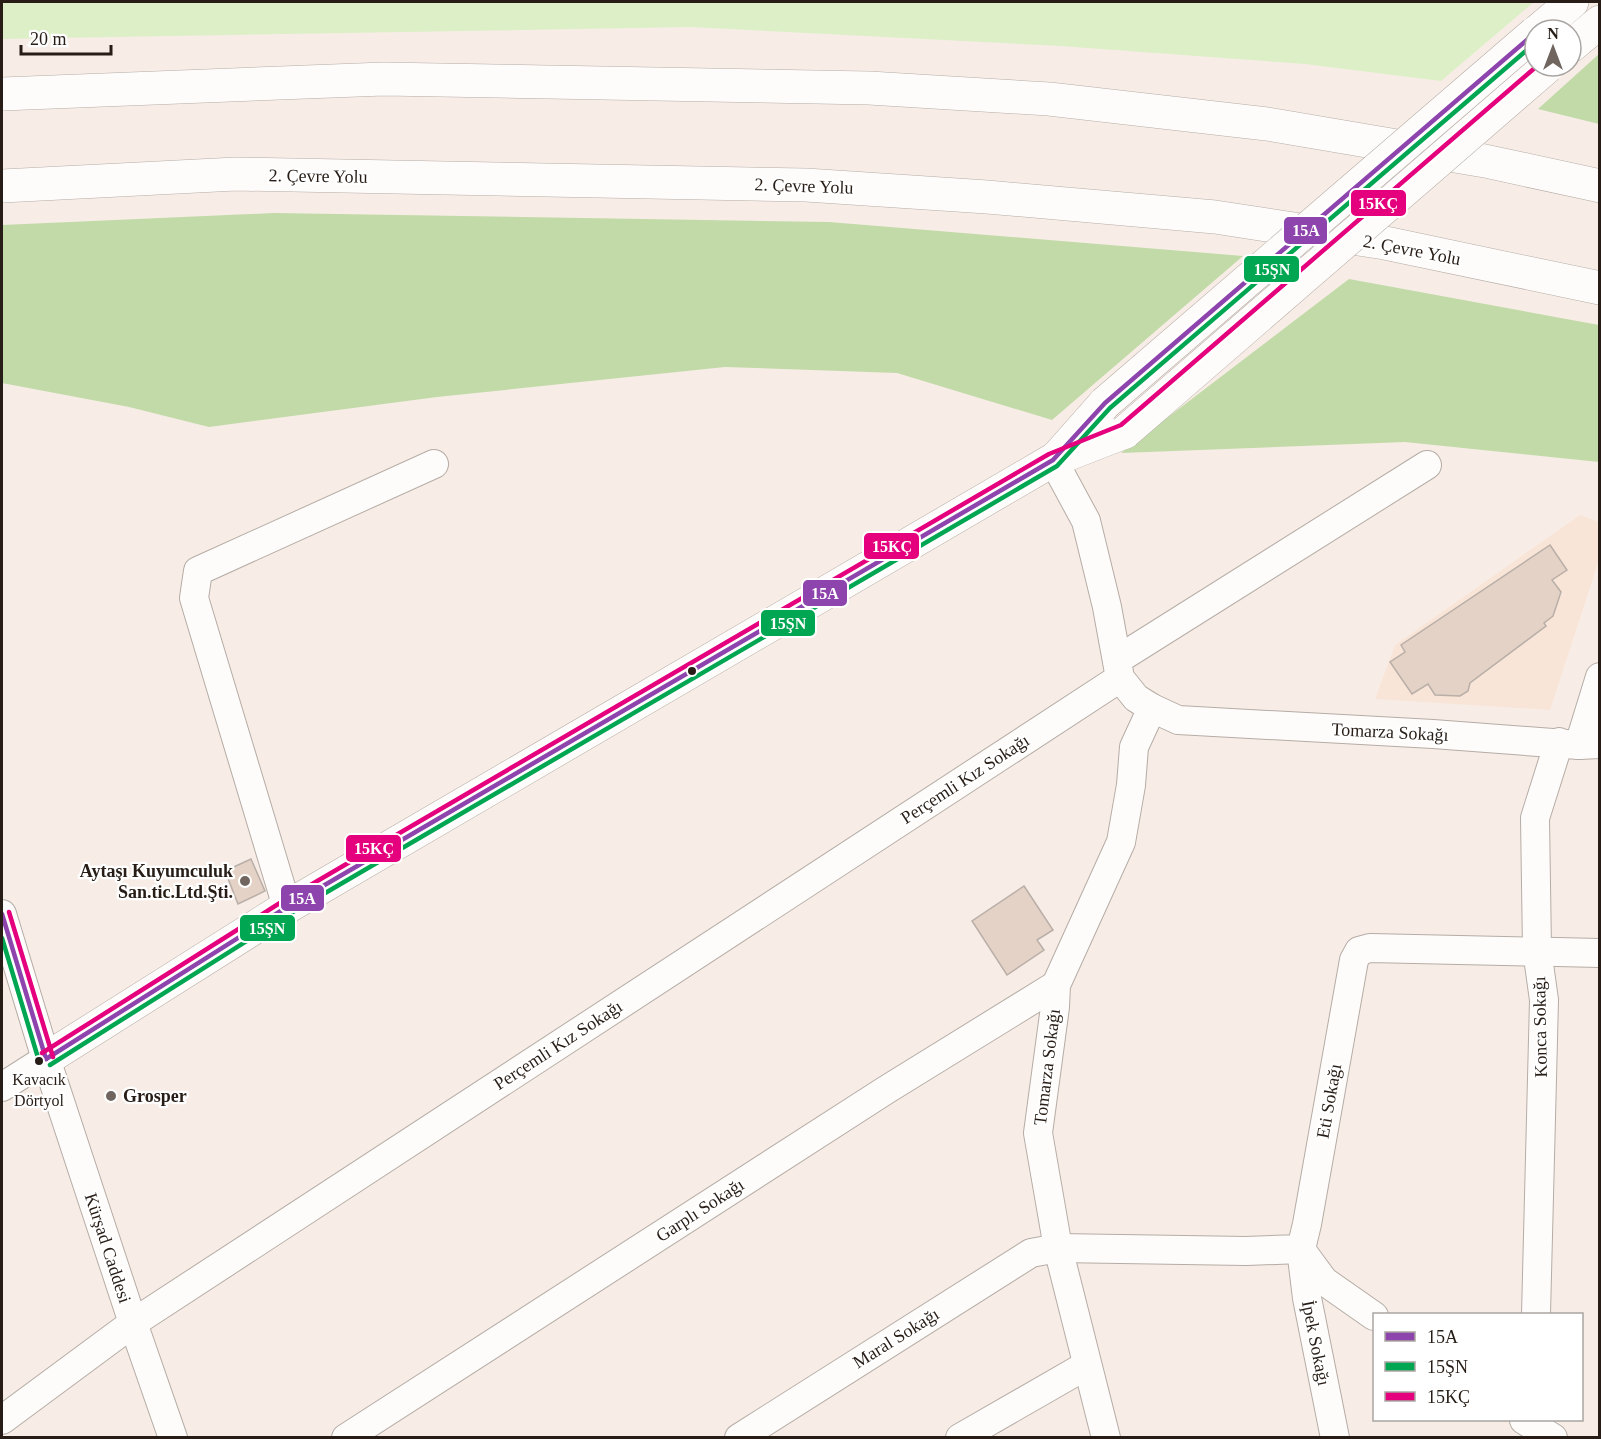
<svg xmlns="http://www.w3.org/2000/svg" width="1601" height="1439" viewBox="0 0 1601 1439" font-family="Georgia,serif">
	<rect width="100%" height="100%" fill="#f7ede6"/>
	<path fill="#f9e5d7" d="M1580,515L1599,522V560L1550,710L1375,699L1395,645Z"/>
	<path fill="#dcefc7" d="M2,2H1534L1441,81L1305,64L1060,46L690,27L2,39Z"/>
	<g fill="#c2daa8">
		<path d="M1599,54V124L1538,109Z"/>
		<path d="M274,213L829,222L1243,256L1052,420L897,373L725,367L437,397L209,427L129,407L2,383V225Z"/>
		<path d="M1349,279L1599,325V462L1405,442L1121,453Z"/>
	</g>
	<g fill="#e3d2c5" stroke="#b9afa8" stroke-width="1.5">
		<path d="M1550,545L1567,570L1552,580L1561,592L1553,616L1544,623L1546,626L1470,683L1468,691L1460,696L1435,695L1428,684L1412,694L1390,662L1405,652L1401,645Z"/>
		<path d="M251,859L265,891L238,904L225,871Z"/>
		<path d="M1024,886L1053,930L1037,940L1044,950L1007,975L972,921Z"/>
	</g>
	<g fill="none" stroke-linecap="round" stroke-linejoin="round">
		<defs>
			<g id="minor">
				<path d="M1053,460L1086,521L1107,607L1120,678L1136,698L1152,708L1178,720L1433,734L1579,745L1600,744"/>
				<path d="M1117,660L1427,465"/>
				<path d="M1579,745L1600,677"/>
				<path d="M287,907L194,598L198,571L434,464"/>
				<path d="M2,914L46,1059L133,1323L173,1438"/>
				<path d="M2,1087L46,1059"/>
				<path d="M1301,1249L1307,1298L1335,1438"/>
				<path d="M1302,1251L1324,1281L1374,1316"/>
				<path d="M1536,1314L1544,1000L1537,950L1535,818L1559,742"/>
				<path d="M2,1420L133,1323L1120,678"/>
				<path d="M1524,1420L1553,1438"/>
				<path d="M346,1438L886,1090L1056,985"/>
				<path d="M739,1438L1031,1253L1058,1248L1246,1251L1301,1249L1307,1224L1354,960L1359,951L1370,948L1600,953"/>
				<path d="M960,1438L1087,1365"/>
				<path d="M1106,1438L1058,1248L1038,1133L1055,1007L1056,985L1121,842L1131,785L1134,747L1152,708"/>
			</g>
			<g id="major">
				<path d="M1539,30L1572,2"/>
				<path d="M1571,46L1600,22"/>
				<path d="M1059,455L1105,403"/>
				<path d="M46,1059L287,907L1053,460L1125,432"/>
			</g>
			<g id="highway">
				<path d="M2,94L384,79L869,88L1049,99L1267,124L1485,161L1600,186"/>
				<path d="M2,186L236,174L806,185L987,197L1215,217L1385,243L1600,288"/>
			</g>
		</defs>
		<use href="#minor" stroke="#b5aca5" stroke-width="30"/>
		<use href="#major" stroke="#b5aca5" stroke-width="34"/>
		<use href="#highway" stroke="#b5aca5" stroke-width="34"/>
		<use href="#minor" stroke="#fefcfb" stroke-width="28"/>
		<use href="#major" stroke="#fefcfb" stroke-width="33"/>
		<use href="#highway" stroke="#fefcfb" stroke-width="33"/>
		<defs>
			<g id="major-bridge">
				<path d="M1105,403L1535,33"/>
				<path d="M1125,432L1548,66"/>
			</g>
		</defs>
		<use href="#major-bridge" stroke="#b5aca5" stroke-width="34" stroke-linecap="butt"/>
		<use href="#major-bridge" stroke="#fefcfb" stroke-width="33"/>
		<defs>
			<g id="bus-1">
				<path d="M2,914L46,1059"/>
				<path d="M46,1059L287,907L1053,460L1105,403L1535,33"/>
			</g>
			<g id="bus-2">
				<path d="M2,938L39,1061"/>
				<path d="M50,1065L291,913L1057,466L1110,408L1535,43"/>
			</g>
			<g id="bus-3">
				<path d="M9,912L53,1057"/>
				<path d="M42,1053L283,901L1049,454L1121,425L1537,66"/>
			</g>
		</defs>
		<use href="#bus-1" stroke="#fff" stroke-width="9"/>
		<use href="#bus-2" stroke="#fff" stroke-width="9"/>
		<use href="#bus-3" stroke="#fff" stroke-width="9"/>
		<use href="#bus-1" stroke="#8e44ad" stroke-width="4.5"/>
		<use href="#bus-2" stroke="#00a651" stroke-width="4.5"/>
		<use href="#bus-3" stroke="#e5007d" stroke-width="4.5"/>
	</g>
	<g fill="#271d16" stroke="#fff" stroke-width="2">
		<circle cx="692" cy="671" r="5"/>
		<circle cx="39" cy="1061" r="5"/>
	</g>
	<g fill="#70665f" stroke="#fff" stroke-width="2">
		<circle cx="245" cy="881" r="6"/>
		<circle cx="111" cy="1096" r="6"/>
	</g>
	<g text-anchor="middle" dominant-baseline="central" stroke-width="4.5" stroke-linejoin="round" paint-order="stroke">
		<g font-size="16" fill="#271d16" stroke="#fff">
			<text x="39" y="1079">Kavacık<tspan x="39" dy="21">Dörtyol</tspan></text>
		</g>
		<g font-size="18" fill="#271d16" stroke="#fff">
			<text transform="translate(318 176) rotate(1)">2. Çevre Yolu</text>
			<text transform="translate(804 186) rotate(2)">2. Çevre Yolu</text>
			<text transform="translate(1412 250) rotate(11)">2. Çevre Yolu</text>
			<text transform="translate(1390 732) rotate(3)">Tomarza Sokağı</text>
			<text transform="translate(965 779) rotate(-33)">Perçemli Kız Sokağı</text>
			<text transform="translate(1540 1027) rotate(-91)">Konca Sokağı</text>
			<text transform="translate(558 1045) rotate(-33)">Perçemli Kız Sokağı</text>
			<text transform="translate(1047 1067) rotate(-83)">Tomarza Sokağı</text>
			<text transform="translate(1329 1101) rotate(-80)">Eti Sokağı</text>
			<text transform="translate(700 1210) rotate(-33)">Garplı Sokağı</text>
			<text transform="translate(108 1248) rotate(72)">Kürşad Caddesi</text>
			<text transform="translate(896 1338) rotate(-32)">Maral Sokağı</text>
			<text transform="translate(1316 1343) rotate(79)">İpek Sokağı</text>
		</g>
		<g font-size="18" font-weight="bold" fill="#271d16" stroke="#fff" text-anchor="end">
			<text x="233" y="871">Aytaşı Kuyumculuk<tspan x="233" dy="21">San.tic.Ltd.Şti.</tspan></text>
			<text x="123" y="1096" text-anchor="start">Grosper</text>
		</g>
	</g>
	<g stroke="#fff" stroke-width="2">
		<rect x="1350" y="189" width="57" height="28" rx="6" fill="#e5007d"/>
		<rect x="1283" y="216" width="45" height="29" rx="6" fill="#8e44ad"/>
		<rect x="1243" y="255" width="57" height="28" rx="6" fill="#00a651"/>
		<rect x="863" y="532" width="57" height="28" rx="6" fill="#e5007d"/>
		<rect x="802" y="579" width="46" height="28" rx="6" fill="#8e44ad"/>
		<rect x="760" y="609" width="56" height="28" rx="6" fill="#00a651"/>
		<rect x="345" y="834" width="57" height="29" rx="6" fill="#e5007d"/>
		<rect x="280" y="884" width="45" height="28" rx="6" fill="#8e44ad"/>
		<rect x="239" y="914" width="57" height="28" rx="6" fill="#00a651"/>
	</g>
	<g font-size="16" text-anchor="middle" font-weight="bold" fill="#fff">
		<text x="1378" y="209">15KÇ</text>
		<text x="1306" y="236">15A</text>
		<text x="1272" y="275">15ŞN</text>
		<text x="892" y="552">15KÇ</text>
		<text x="825" y="599">15A</text>
		<text x="788" y="629">15ŞN</text>
		<text x="374" y="854">15KÇ</text>
		<text x="302" y="904">15A</text>
		<text x="267" y="934">15ŞN</text>
	</g>
	<rect width="1601" height="1439" fill="none" stroke="#271d16" stroke-width="6"/>
	<rect x="1373" y="1313" width="210" height="108" fill="#ffffff" stroke="#a9a5a2" stroke-width="1.5"/>
	<rect x="1385" y="1332" width="30" height="9" fill="#8e44ad" stroke="#a9a5a2" stroke-width="1.5"/>
	<text x="1427" y="1343" font-size="18" fill="#271d16">15A</text>
	<rect x="1385" y="1362" width="30" height="9" fill="#00a651" stroke="#a9a5a2" stroke-width="1.5"/>
	<text x="1427" y="1373" font-size="18" fill="#271d16">15ŞN</text>
	<rect x="1385" y="1392" width="30" height="9" fill="#e5007d" stroke="#a9a5a2" stroke-width="1.5"/>
	<text x="1427" y="1403" font-size="18" fill="#271d16">15KÇ</text>
	<g transform="translate(1553 48)"><circle r="28" fill="#ffffff" stroke="#a9a5a2" stroke-width="1.5"/>
	<path d="M0-4.5L10 22L0 15L-10 22Z" fill="#70665f"/>
	<text y="-9" font-size="16" font-weight="bold" text-anchor="middle" fill="#271d16">N</text>
	</g>
	<path d="M21 45v9h90v-9" fill="none" stroke="#271d16" stroke-width="3"/>
	<text x="30" y="45" font-size="18" fill="#271d16" stroke="#ffffff" stroke-width="4.5" paint-order="stroke">20 m</text>
</svg>
